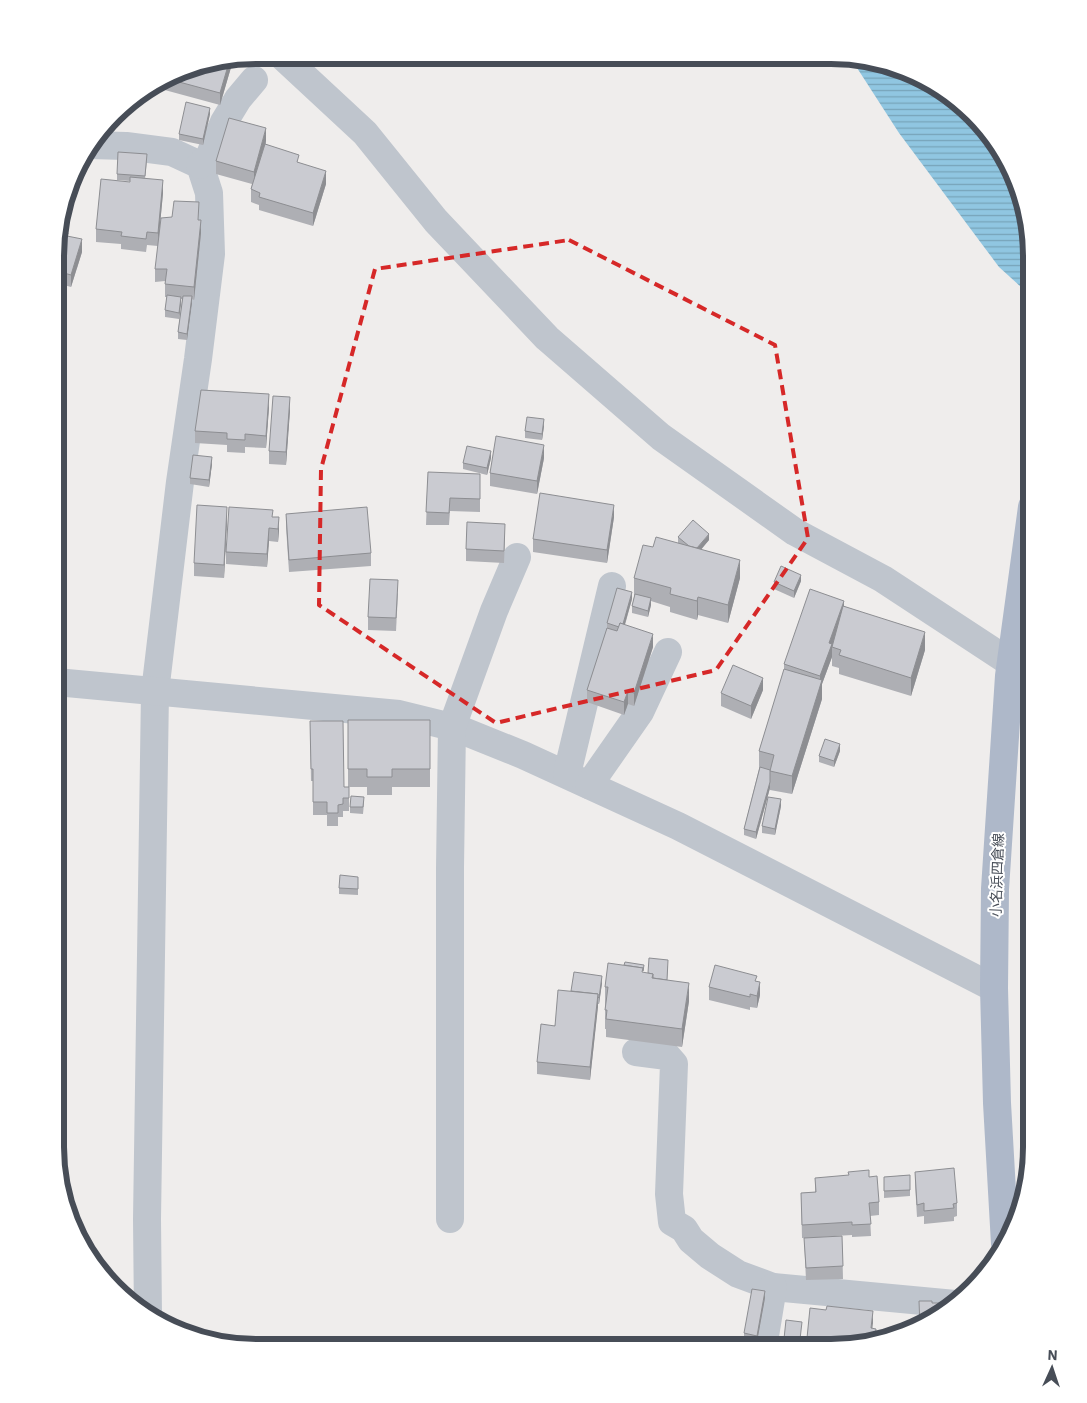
<svg xmlns="http://www.w3.org/2000/svg" width="1087" height="1403" viewBox="0 0 1087 1403" font-family="'IBM Plex Sans','Noto Sans JP',sans-serif">
	<defs>
		<pattern id="water-rules" width="6" height="5" patternUnits="userSpaceOnUse" patternTransform="scale(1.25)"><rect width="6" height="5" fill="#90c6e1"/><path d="M0 2.5h6" fill="none" stroke="#77a3b9"/></pattern>
	</defs>
	<rect width="100%" height="100%" fill="#efedec"/>
	<path fill="url(#water-rules)" d="M850,57H858L908,70L953,96L1011,167L1032,255V297L999,267L899,133Z"/>
	<g fill="none" stroke-linecap="round" stroke-linejoin="round">
		<g stroke="#bfc5cd" stroke-width="28">
			<path d="M281,55L365,133L436,221L547,338L661,437L795,532L883,579L1011,663L1032,671"/>
			<path d="M90,145L126,146L172,152L200,165L209,193L211,254L198,359L180,482L155,692L147,1219L148,1316"/>
			<path d="M200,165L209,157L224,122L238,99L254,80"/>
			<path d="M56,682L399,714L456,728L523,755L678,826L994,988"/>
			<path d="M567,774L612,586"/>
			<path d="M589,785L640,712L668,652"/>
			<path d="M636,1052L667,1056L674,1064L669,1194L672,1222L684,1229L691,1240L710,1256L738,1274L773,1287L955,1304"/>
			<path d="M450,1219V868L452,727L494,611L517,557"/>
			<path d="M763,1348L773,1287"/>
		</g>
		<path stroke="#aeb8c9" stroke-width="28" d="M1005,1244L997,1103L994,988L995,889L1009,676L1032,507"/>
	</g>
	<g fill="#aeafb4">
		<path d="M232,59V64L220,105L161,89V83L191,66Z"/>
		<path d="M210,114L203,145L179,140V134Z"/>
		<path d="M266,141V144L299,163L326,184L313,226L259,210V205L251,202V189L252,184L216,174V161Z"/>
		<path d="M147,160L145,179L163,193L158,246L147,245L146,252L121,249V244L96,242V229L130,182V181L117,180V174Z"/>
		<path d="M199,220L201,233L194,300L192,299L187,340L178,339V332L182,299H181L179,319L165,317V310L167,297H165V281L155,282V269Z"/>
		<path d="M57,230L68,236L82,252L71,287L57,283Z"/>
		<path d="M269,407L266,448L245,447V453L227,452V445L195,443V431Z"/>
		<path d="M290,410L286,465L269,464V451Z"/>
		<path d="M544,426L542,440L525,438V431Z"/>
		<path d="M491,458L487,475L463,469V463Z"/>
		<path d="M544,458L537,494L490,486V473Z"/>
		<path d="M212,464L209,487L190,484V478Z"/>
		<path d="M428,472L480,487V512L450,511L449,525H426Z"/>
		<path d="M286,514L371,553V566L289,572L286,527Z"/>
		<path d="M273,517L279,530L278,542L269,541L267,567L226,564V552Z"/>
		<path d="M614,517L607,563L533,552V539Z"/>
		<path d="M227,520L224,578L194,576V563Z"/>
		<path d="M505,537L504,563L466,561V549Z"/>
		<path d="M678,537L709,540L701,549L740,578L728,623L698,615L697,620L670,612V607L651,601V605L648,617L632,613V606L634,597V578L653,547L678,543Z"/>
		<path d="M801,581L794,598L774,589V582Z"/>
		<path d="M398,593L396,631L368,630V617Z"/>
		<path d="M632,599L625,625L653,647L634,706L628,704L624,715L587,702V690L607,628V623Z"/>
		<path d="M844,606L925,650L911,696L839,674V668L832,666V657L822,684V699L792,794L770,790V788L756,839L744,835V829L759,769V751L784,671V664Z"/>
		<path d="M763,690L751,719L721,706V693Z"/>
		<path d="M348,720H430V787H392V795H367V787H349V811H343V817H338V826H327V815H313V781H311L310,721L344,787H348Z"/>
		<path d="M840,751L834,767L819,762V756Z"/>
		<path d="M364,803L363,814L350,813V807Z"/>
		<path d="M781,806L775,835L762,833V826Z"/>
		<path d="M358,877V895L339,894V888Z"/>
		<path d="M668,966L667,980L689,1001L682,1047L606,1037V1029H605V987L644,973H648Z"/>
		<path d="M757,981L760,995L757,1008L750,1007V1010L709,1000V987Z"/>
		<path d="M602,983L599,1004H598L590,1080L537,1074V1062L571,991Z"/>
		<path d="M915,1172L957,1203V1216L954,1217V1221L924,1224V1216L917,1217L915,1184Z"/>
		<path d="M910,1175V1196L884,1198V1177Z"/>
		<path d="M869,1177L879,1202V1215L870,1216L871,1236L852,1237V1235L818,1237L842,1236L843,1279L806,1280L804,1238H802L801,1193L815,1192V1178Z"/>
		<path d="M765,1298L757,1342L744,1340V1333Z"/>
	</g>
	<g fill="#8d8e92">
		<path d="M230,59H232V64L220,105V93Z"/>
		<path d="M210,108V114L203,145V139Z"/>
		<path d="M266,128V141L254,185V172Z"/>
		<path d="M77,169L70,193V190Z"/>
		<path d="M326,171V184L313,226V213Z"/>
		<path d="M163,180V193L158,246V233Z"/>
		<path d="M201,220V233L194,300V287Z"/>
		<path d="M82,239V252L71,287V275Z"/>
		<path d="M192,296V303L187,340V334Z"/>
		<path d="M181,297V304L179,319V313Z"/>
		<path d="M269,394V407L266,448V436Z"/>
		<path d="M290,397V410L286,465V452Z"/>
		<path d="M544,419V426L542,440V434Z"/>
		<path d="M544,445V458L537,494V481Z"/>
		<path d="M491,451V458L487,475V468Z"/>
		<path d="M212,457V464L209,487V480Z"/>
		<path d="M614,505V517L607,563V550Z"/>
		<path d="M227,507V520L224,578V565Z"/>
		<path d="M279,517V530L278,542V529Z"/>
		<path d="M269,528V541L267,567V554Z"/>
		<path d="M709,534V540L695,557V551Z"/>
		<path d="M740,560V578L728,623V605Z"/>
		<path d="M801,575V581L794,598V591Z"/>
		<path d="M632,592V599L622,634V628Z"/>
		<path d="M698,597V615L697,620V601Z"/>
		<path d="M651,598V605L648,617V611Z"/>
		<path d="M844,601V614L832,647V657L822,684V699L792,794V776L820,686V676L829,643Z"/>
		<path d="M925,632V650L911,696V678Z"/>
		<path d="M653,634V647L634,706V693Z"/>
		<path d="M763,678V690L751,719V706Z"/>
		<path d="M628,691V704L624,715V702Z"/>
		<path d="M840,744V751L834,767V761Z"/>
		<path d="M770,782V788L756,839V832Z"/>
		<path d="M781,799V806L775,835V829Z"/>
		<path d="M602,976V983L599,1004V998Z"/>
		<path d="M760,982V995L757,1008V996Z"/>
		<path d="M689,983V1001L682,1047V1029Z"/>
		<path d="M598,994V1007L590,1080V1067Z"/>
		<path d="M765,1291V1298L757,1342V1336Z"/>
		<path d="M873,1311V1323L871,1339V1328Z"/>
	</g>
	<g fill="#cacbd1" stroke="#8d8e92">
		<path d="M230,59L220,93L168,79L191,66Z"/>
		<path d="M186,102L210,108L203,139L179,134Z"/>
		<path d="M229,118L266,128L254,172L216,161Z"/>
		<path d="M265,144L299,155L297,162L326,171L313,213L259,197L260,193L251,189Z"/>
		<path d="M118,152L147,154L145,176L117,174Z"/>
		<path d="M130,177L163,180L158,233L147,232L146,239L121,236L122,232L96,229L101,179L130,182Z"/>
		<path d="M174,201L199,202L198,220H201L194,287L165,284L167,269H155L161,218L172,217Z"/>
		<path d="M57,230L68,233L67,236L82,239L71,275L57,271Z"/>
		<path d="M167,295L181,297L179,313L165,310Z"/>
		<path d="M183,296H192L187,334L178,332Z"/>
		<path d="M201,390L269,394L266,436L245,434V440L227,439V433L195,431Z"/>
		<path d="M273,396L290,397L286,452L269,451Z"/>
		<path d="M527,417L544,419L542,434L525,431Z"/>
		<path d="M496,436L544,445L537,481L490,473Z"/>
		<path d="M467,446L491,451L487,468L463,463Z"/>
		<path d="M193,455L212,457L209,480L190,478Z"/>
		<path d="M428,472L480,474V499L450,498L449,513L426,512Z"/>
		<path d="M540,493L614,505L607,550L533,539Z"/>
		<path d="M197,505L227,507L224,565L194,563Z"/>
		<path d="M229,507L273,510L272,517H279L278,529L269,528L267,554L226,552Z"/>
		<path d="M367,507L371,553L289,560L286,514Z"/>
		<path d="M693,520L709,534L697,548L689,546L678,537Z"/>
		<path d="M467,522L505,524L504,551L466,549Z"/>
		<path d="M656,537L740,560L728,605L698,597L697,601L670,594L671,588L634,578L643,545L653,547Z"/>
		<path d="M781,566L801,575L794,591L774,582Z"/>
		<path d="M370,579L398,580L396,618L368,617Z"/>
		<path d="M617,588L632,592L623,624L620,623L619,627L607,623Z"/>
		<path d="M810,589L844,601L829,643L832,644L820,676L784,664Z"/>
		<path d="M635,594L651,598L648,611L632,606Z"/>
		<path d="M843,606L925,632L911,678L839,655L841,650L832,647Z"/>
		<path d="M620,623L653,634L634,693L628,691L624,702L587,690L607,628L617,631Z"/>
		<path d="M733,665L763,678L751,706L721,693Z"/>
		<path d="M784,669L822,680L792,776L770,771L774,755L759,751Z"/>
		<path d="M348,720H430V769H392V777H367V769H348Z"/>
		<path d="M310,721H343L344,787H349V798H343V804L338,805V813H327V802H313V769H311Z"/>
		<path d="M825,739L840,744L834,761L819,756Z"/>
		<path d="M760,767L770,770V782L756,832L744,829Z"/>
		<path d="M351,796L364,797L363,807H350Z"/>
		<path d="M768,797L781,799L775,829L762,826Z"/>
		<path d="M340,875L358,877V889L339,888Z"/>
		<path d="M649,958L668,960L667,980L653,978V974L648,973Z"/>
		<path d="M625,962L644,965L643,971V968L624,965Z"/>
		<path d="M608,963L643,968L642,972L653,974L652,978L689,983L682,1029L606,1019L607,1010H605L608,987H605Z"/>
		<path d="M715,965L757,976L755,981L760,982L757,996L750,994V997L709,987Z"/>
		<path d="M574,972L602,976L599,998L598,997V994L571,991Z"/>
		<path d="M558,990L598,994L590,1067L537,1062L541,1024L555,1026Z"/>
		<path d="M954,1168L957,1203L953,1204L954,1208L924,1211V1203L917,1205L915,1172Z"/>
		<path d="M869,1170V1177L877,1176L879,1202L869,1203L871,1224L852,1225V1222L802,1225L801,1193L816,1192L815,1178L849,1175L848,1172Z"/>
		<path d="M910,1175V1190L884,1191V1177Z"/>
		<path d="M842,1236L843,1266L806,1268L804,1238Z"/>
		<path d="M752,1289L765,1291L757,1336L744,1333Z"/>
		<path d="M919,1301H932V1303H939V1315L920,1327Z"/>
		<path d="M941,1305L952,1306L940,1314Z"/>
		<path d="M827,1306L873,1311L871,1328L876,1329L875,1338L832,1348H806L810,1308L826,1310Z"/>
		<path d="M786,1320L802,1322L799,1348H783Z"/>
	</g>
	<path fill="none" stroke="#d62828" stroke-width="4" stroke-dasharray="10 6" stroke-linejoin="round" d="M569,240L775,345L808,538L716,670L496,723L319,605L321,469L375,269Z"/>
	<g text-anchor="middle" dominant-baseline="central" stroke-width="4" stroke-linejoin="round" paint-order="stroke">
		<g font-size="14" fill="#474d57" stroke="#fff">
			<text transform="translate(997 875) rotate(-88)">小名浜四倉線</text>
		</g>
	</g>
	<path d="M0 0H1087V1403H0ZM256 64H831A192 192 0 0 1 1023 256V1147A192 192 0 0 1 831 1339H256A192 192 0 0 1 64 1147V256A192 192 0 0 1 256 64Z" fill="#fff" fill-rule="evenodd"/>
	<path fill="none" stroke="#474d57" stroke-width="6" d="M256 64H831A192 192 0 0 1 1023 256V1147A192 192 0 0 1 831 1339H256A192 192 0 0 1 64 1147V256A192 192 0 0 1 256 64Z"/>
	<g transform="translate(1052 1368) rotate(3)" stroke="#ffffff" stroke-width="4" paint-order="stroke">
	<path d="M0-4L9 19L0 12L-9 19Z" fill="#474d57"/>
	<text y="-8" font-size="14" font-weight="bold" text-anchor="middle" fill="#474d57">N</text>
	</g>
</svg>
